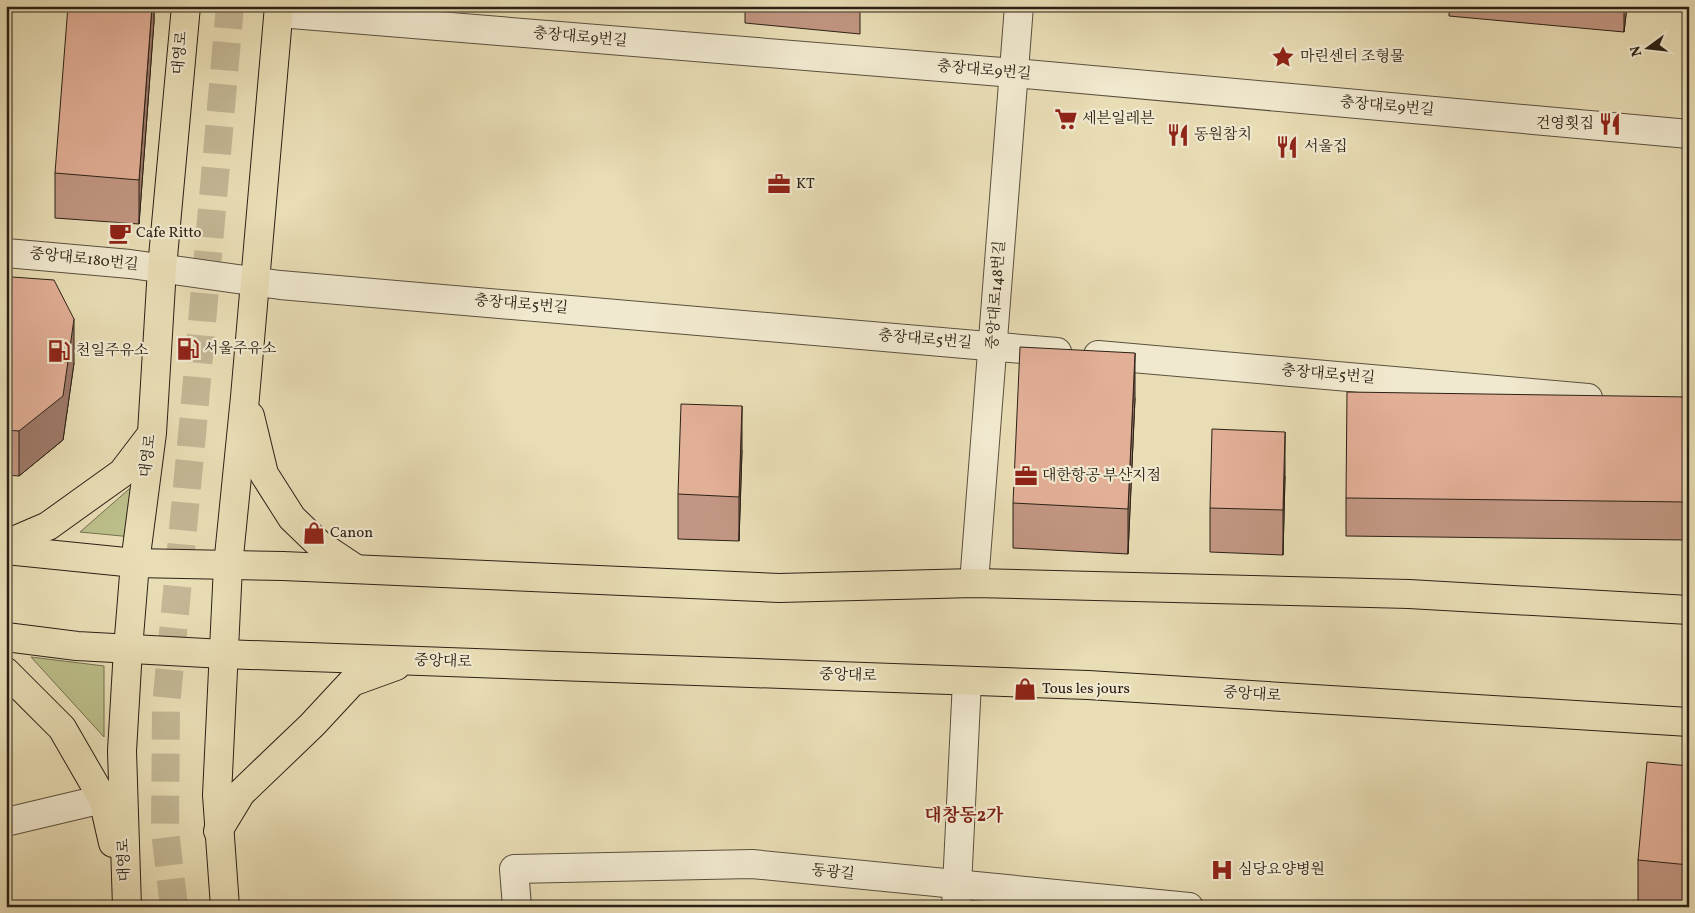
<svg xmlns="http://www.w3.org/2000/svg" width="1695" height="913" viewBox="0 0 1695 913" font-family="Vollkorn,'Noto Serif KR',serif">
	<rect width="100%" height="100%" fill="#e9ddb5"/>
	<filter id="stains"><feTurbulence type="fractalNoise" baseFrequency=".004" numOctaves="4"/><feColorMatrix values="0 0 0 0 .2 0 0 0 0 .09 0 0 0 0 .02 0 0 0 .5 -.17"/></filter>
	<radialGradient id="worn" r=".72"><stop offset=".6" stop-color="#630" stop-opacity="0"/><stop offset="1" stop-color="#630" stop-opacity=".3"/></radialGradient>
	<g fill="#bcbf8a" stroke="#747050">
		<path d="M136,483L132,537L80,532Z"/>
		<path d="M31,657L104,666V737Z"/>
	</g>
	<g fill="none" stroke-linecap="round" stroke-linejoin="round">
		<path stroke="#c3b795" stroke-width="28" stroke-dasharray="28 14" stroke-linecap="butt" d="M174,907L165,831L166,706L193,424L230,6"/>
		<defs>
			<g id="minor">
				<path d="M279,13L1014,73L1689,134"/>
				<path d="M6,253L130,264L280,285L1057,352"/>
				<path d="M1098,355L1588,398"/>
				<path d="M974,583L1019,6"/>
				<path d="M6,822L103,799"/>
				<path d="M517,907L514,869L752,864L1189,907"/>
				<path d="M956,907L967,681"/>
			</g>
			<g id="major">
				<path d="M250,416L264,474L292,518L320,545L356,569"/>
				<path d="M6,544L48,526L122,473L151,435"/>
				<path d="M6,550L135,563L283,566L779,588L974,583L1409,594L1689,610"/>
				<path d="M6,637L77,646L224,654L1088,685L1689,722"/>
				<path d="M6,672L62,728L103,799L113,843"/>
				<path d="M218,831L241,793L312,725L352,682L396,666"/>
				<path d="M127,907L122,751L128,649L135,563L152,433L162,268L186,6"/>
				<path d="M225,907L217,795L228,566L245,397L279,6"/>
			</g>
		</defs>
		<use href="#minor" stroke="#5a503e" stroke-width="30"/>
		<use href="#major" stroke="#2b2116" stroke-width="30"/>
		<use href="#minor" stroke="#f1e9cf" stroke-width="28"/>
		<use href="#major" stroke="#e9ddb5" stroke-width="28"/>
	</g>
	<g fill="#c29682" stroke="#2b2116">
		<path d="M154,6V21L139,224L55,218V173Z"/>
		<path d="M745,6H860V34L745,23Z"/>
		<path d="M1449,6H1627L1624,32L1449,16Z"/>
		<path d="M6,353L74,363L63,440L19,476L6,475Z"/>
		<path d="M1689,397V540L1346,536V498Z"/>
		<path d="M1135,398L1128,554L1013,548V503Z"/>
		<path d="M742,450L739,541L678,539V494Z"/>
		<path d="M1285,476L1283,555L1210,552V508Z"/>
		<path d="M1689,766V907H1638V860Z"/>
	</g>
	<g fill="#9e7a6a" stroke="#2b2116">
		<path d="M152,6H154V21L139,224V180Z"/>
		<path d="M1624,6H1627L1624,32Z"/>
		<path d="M74,319V363L63,440L19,476V431Z"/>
		<path d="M1135,353V398L1128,554V509Z"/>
		<path d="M742,406V450L739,541V497Z"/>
		<path d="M1285,432V476L1283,555V510Z"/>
	</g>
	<g fill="#e2af97" stroke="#2b2116">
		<path d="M68,6H152L139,180L55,173Z"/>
		<path d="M12,277L54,280L74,319L63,396L19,431L6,430V353Z"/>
		<path d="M1020,347L1135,353L1128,509L1013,503Z"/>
		<path d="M1347,392L1689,397V502L1346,498Z"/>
		<path d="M681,404L742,406L739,497L678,494Z"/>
		<path d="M1212,429L1285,432L1283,510L1210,508Z"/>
		<path d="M1647,762L1689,766V865L1638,860Z"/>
	</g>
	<defs>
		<symbol id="sight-bare" viewBox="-9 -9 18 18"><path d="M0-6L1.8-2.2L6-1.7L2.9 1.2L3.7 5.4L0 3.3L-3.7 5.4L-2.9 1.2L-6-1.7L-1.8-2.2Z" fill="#8f2418" stroke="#f1e9cf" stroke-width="2.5" paint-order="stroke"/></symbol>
		<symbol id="supermarket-bare" viewBox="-9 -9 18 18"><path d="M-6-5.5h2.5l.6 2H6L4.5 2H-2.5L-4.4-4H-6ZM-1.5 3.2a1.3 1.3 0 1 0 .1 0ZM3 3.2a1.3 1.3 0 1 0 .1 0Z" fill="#8f2418" stroke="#f1e9cf" stroke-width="2.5" paint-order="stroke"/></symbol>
		<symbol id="restaurant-bare" viewBox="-9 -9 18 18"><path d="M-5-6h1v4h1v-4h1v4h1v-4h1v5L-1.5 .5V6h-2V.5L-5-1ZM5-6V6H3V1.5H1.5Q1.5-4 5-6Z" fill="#8f2418" stroke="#f1e9cf" stroke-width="2.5" paint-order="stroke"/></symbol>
		<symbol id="office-bare" viewBox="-9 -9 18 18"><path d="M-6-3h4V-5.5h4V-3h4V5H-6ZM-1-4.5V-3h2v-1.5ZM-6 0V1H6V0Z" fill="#8f2418" stroke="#f1e9cf" stroke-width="2.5" paint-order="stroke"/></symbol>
		<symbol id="cafe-bare" viewBox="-9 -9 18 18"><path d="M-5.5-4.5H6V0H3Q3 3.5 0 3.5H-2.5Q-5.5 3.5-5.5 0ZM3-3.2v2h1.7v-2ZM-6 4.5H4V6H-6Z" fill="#8f2418" stroke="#f1e9cf" stroke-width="2.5" paint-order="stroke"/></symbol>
		<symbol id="fuel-bare" viewBox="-9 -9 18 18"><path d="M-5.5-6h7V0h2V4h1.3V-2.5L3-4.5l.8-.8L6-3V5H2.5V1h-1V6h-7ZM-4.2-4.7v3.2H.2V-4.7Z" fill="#8f2418" stroke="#f1e9cf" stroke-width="2.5" paint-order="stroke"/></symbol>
		<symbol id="shop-bare" viewBox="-9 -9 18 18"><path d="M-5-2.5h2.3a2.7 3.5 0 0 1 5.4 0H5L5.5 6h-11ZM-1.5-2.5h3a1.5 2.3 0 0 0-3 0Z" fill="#8f2418" stroke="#f1e9cf" stroke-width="2.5" paint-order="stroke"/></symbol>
		<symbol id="hospital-bare" viewBox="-9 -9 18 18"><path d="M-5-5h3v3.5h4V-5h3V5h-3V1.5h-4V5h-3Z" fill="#8f2418" stroke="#f1e9cf" stroke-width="2.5" paint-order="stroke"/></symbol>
	</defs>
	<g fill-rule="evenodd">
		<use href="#sight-bare" x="1267" y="41" width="32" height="32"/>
		<use href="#supermarket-bare" x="1050" y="103" width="32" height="32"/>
		<use href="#restaurant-bare" x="1594" y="108" width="32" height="32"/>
		<use href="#restaurant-bare" x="1162" y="119" width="32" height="32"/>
		<use href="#restaurant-bare" x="1271" y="131" width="32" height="32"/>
		<use href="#office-bare" x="763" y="168" width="32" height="32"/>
		<use href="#cafe-bare" x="104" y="217" width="32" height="32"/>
		<use href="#fuel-bare" x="172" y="333" width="32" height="32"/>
		<use href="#fuel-bare" x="43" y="335" width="32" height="32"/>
		<use href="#office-bare" x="1010" y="460" width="32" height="32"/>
		<use href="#shop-bare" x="298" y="517" width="32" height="32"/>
		<use href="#shop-bare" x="1009" y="673" width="32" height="32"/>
		<use href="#hospital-bare" x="1206" y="854" width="32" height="32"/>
	</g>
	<g text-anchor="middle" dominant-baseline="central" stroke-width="4.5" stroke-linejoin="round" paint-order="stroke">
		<g font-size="15" fill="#2b2116" stroke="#f1e9cf">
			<text transform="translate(580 38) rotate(5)">충장대로9번길</text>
			<text transform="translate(181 53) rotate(-85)">대영로</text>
			<text transform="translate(984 71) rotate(5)">충장대로9번길</text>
			<text transform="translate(1387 107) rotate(5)">충장대로9번길</text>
			<text transform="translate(84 260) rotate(6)">중앙대로180번길</text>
			<text transform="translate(997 295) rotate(-86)">중앙대로148번길</text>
			<text transform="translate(521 305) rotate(5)">충장대로5번길</text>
			<text transform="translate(925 340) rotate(5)">충장대로5번길</text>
			<text transform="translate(1328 375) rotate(5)">충장대로5번길</text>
			<text transform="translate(149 456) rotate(-83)">대영로</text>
			<text transform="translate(443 662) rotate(2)">중앙대로</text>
			<text transform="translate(848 676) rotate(2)">중앙대로</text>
			<text transform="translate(1252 695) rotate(4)">중앙대로</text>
			<text transform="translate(125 860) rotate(-92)">대영로</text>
			<text transform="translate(833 873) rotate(6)">동광길</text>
		</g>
		<g font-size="15" fill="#2b2116" stroke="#f1e9cf" text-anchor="start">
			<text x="1300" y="57">마린센터 조형물</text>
			<text x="1082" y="119">세븐일레븐</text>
			<text x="1594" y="124" text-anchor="end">건영횟집</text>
			<text x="1194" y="135">동원참치</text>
			<text x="1304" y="147">서울집</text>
			<text x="796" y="184">KT</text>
			<text x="136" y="233">Cafe Ritto</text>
			<text x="204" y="349">서울주유소</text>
			<text x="76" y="351">천일주유소</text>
			<text x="1042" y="476">대한항공 부산지점</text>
			<text x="330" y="533">Canon</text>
			<text x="1042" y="689">Tous les jours</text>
			<text x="1238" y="870">심당요양병원</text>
		</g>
		<g font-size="18" font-weight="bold" fill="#7a1f14" stroke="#f1e9cf">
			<text x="964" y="816">대창동2가</text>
		</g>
	</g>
	<rect width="1695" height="913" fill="none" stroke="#e9ddb5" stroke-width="25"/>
	<rect x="8" y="8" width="1680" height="898" fill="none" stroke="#2b2116" stroke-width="2.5"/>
	<rect x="12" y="12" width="1670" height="888" fill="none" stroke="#2b2116"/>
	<g transform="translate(1648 48) rotate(255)" stroke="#f1e9cf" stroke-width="4" paint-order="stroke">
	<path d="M0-4L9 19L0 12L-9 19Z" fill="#2b2116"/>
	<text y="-8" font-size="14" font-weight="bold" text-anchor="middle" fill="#2b2116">N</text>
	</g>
	<rect width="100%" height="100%" filter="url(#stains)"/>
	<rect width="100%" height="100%" fill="url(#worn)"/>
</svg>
